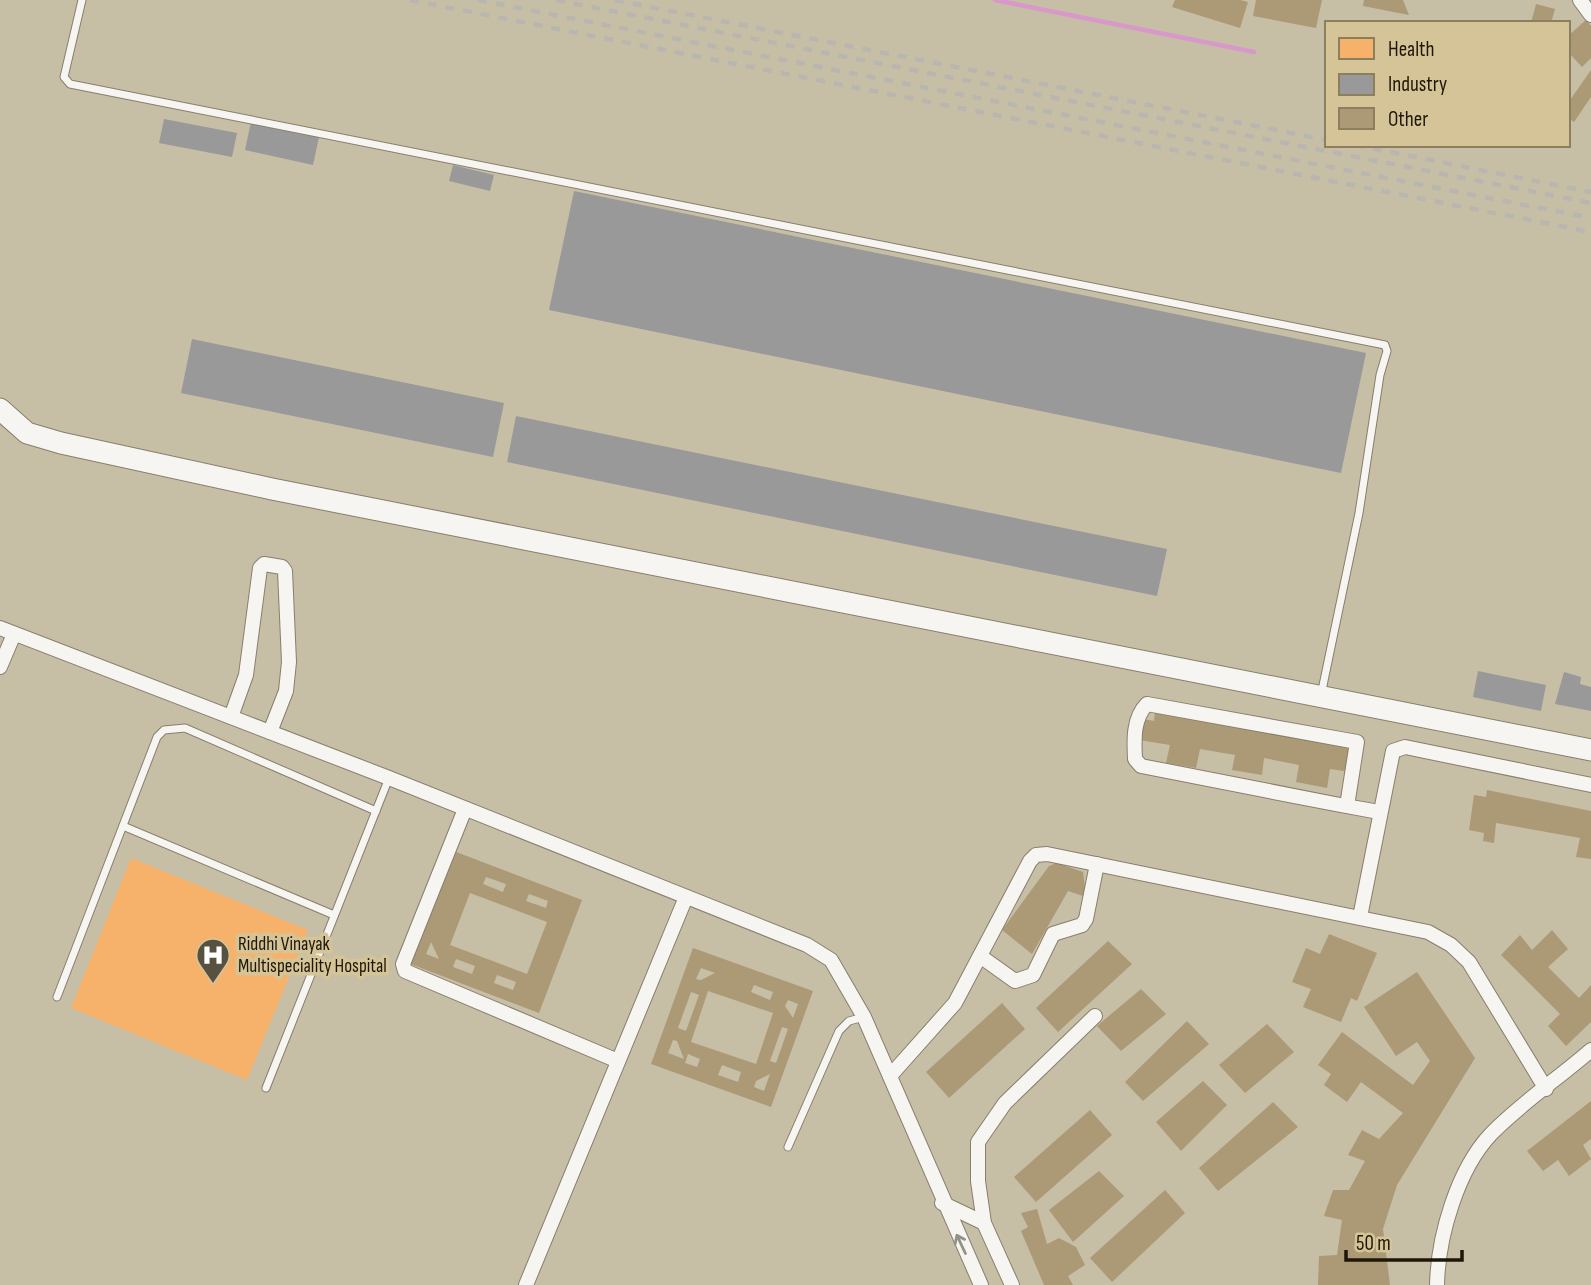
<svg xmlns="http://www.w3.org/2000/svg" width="1591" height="1285" viewBox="0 0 1591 1285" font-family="'Sofia Sans Condensed',sans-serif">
	<rect width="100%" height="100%" fill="#c7bea6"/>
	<path fill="#f6b26b" d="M131,858L308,930L247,1080L71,1008Z"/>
	<g fill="#999">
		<path d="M164,119L237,133L232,157L159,143Z"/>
		<path d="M251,122L319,137L313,165L245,150Z"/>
		<path d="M453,165L494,175L490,191L449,181Z"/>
		<path d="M574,191L1366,353L1341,473L549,310Z"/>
		<path d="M192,339L504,403L493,457L181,393Z"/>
		<path d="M516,416L1167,549L1157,596L507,462Z"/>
		<path d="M1478,671L1546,685L1541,711L1473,697Z"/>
		<path d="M1564,672L1581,677L1580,684L1591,687V711L1555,704Z"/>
	</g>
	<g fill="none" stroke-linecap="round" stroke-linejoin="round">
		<path stroke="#d898ca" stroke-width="4.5" d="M995,0L1254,52"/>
	</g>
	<g fill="#ac9976" fill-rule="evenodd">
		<path d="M1175,0H1240L1248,2L1240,28L1172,7Z"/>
		<path d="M1256,0H1322L1316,28L1253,16Z"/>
		<path d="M1364,0H1403L1409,15L1363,6Z"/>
		<path d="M1536,4L1555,9L1551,23H1531Z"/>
		<path d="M1586,20L1591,26V58L1582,67L1568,52V36Z"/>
		<path d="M1591,70V97L1574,122L1568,118V103Z"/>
		<path d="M1155,712L1354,747L1350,772L1330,769L1327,788L1296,782L1299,765L1264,758L1262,775L1232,770L1235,755L1200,749L1196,768L1166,763L1170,745L1139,740L1143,719L1154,721Z"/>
		<path d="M1487,790L1591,811V859L1576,857L1580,838L1496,823L1494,843L1483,841L1484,833L1469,830L1474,795L1486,797Z"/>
		<path d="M451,850L582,900L539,1013L408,963ZM486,877L506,884L503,892L483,884ZM470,893L547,922L527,974L450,945ZM529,894L548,901L546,908L526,901ZM431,942L439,959L426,954ZM456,959L475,966L472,974L453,967ZM497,975L516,982L513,990L494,983Z"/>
		<path d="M1057,863L1083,872L1086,897L1068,891L1032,954L1002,930L1049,866Z"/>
		<path d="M1552,930L1568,949L1548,967L1579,998L1591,985V1022L1566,1046L1548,1026L1560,1014L1501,955L1520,935L1532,950Z"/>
		<path d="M1329,934L1377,953L1357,1001L1351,998L1341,1022L1303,1007L1311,989L1292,982L1306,948L1320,954Z"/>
		<path d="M1108,941L1132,964L1058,1032L1036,1008Z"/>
		<path d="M693,948L813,991L771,1107L651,1064ZM701,968L715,973L701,980L696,979ZM754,985L773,992L770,1000L751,992ZM708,991L773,1013L756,1064L691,1042ZM691,992L699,995L686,1031L678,1028ZM788,1000L798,1004L793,1018L785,1006ZM782,1027L788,1029L776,1063L770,1061ZM673,1040L677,1041L684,1059L668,1053ZM688,1054L700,1059L697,1067L685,1063ZM722,1065L741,1072L738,1082L718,1075ZM770,1074L764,1091L754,1087L756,1081Z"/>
		<path d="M1417,972L1475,1058L1397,1185L1383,1229L1390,1285H1318L1319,1256L1337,1255L1342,1220L1324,1216L1333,1190H1349L1365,1161L1348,1155L1362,1130L1379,1139L1403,1113L1361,1082L1347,1102L1324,1085L1331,1074L1318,1065L1342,1032L1413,1085L1430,1061L1417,1042L1396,1056L1364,1007Z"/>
		<path d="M1141,989L1166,1014L1121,1051L1097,1026Z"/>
		<path d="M1002,1003L1025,1029L949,1098L926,1072Z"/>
		<path d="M1187,1021L1209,1044L1143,1101L1125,1082Z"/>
		<path d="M1267,1024L1294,1052L1245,1093L1219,1065Z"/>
		<path d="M1203,1081L1227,1105L1181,1151L1156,1122Z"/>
		<path d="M1591,1101V1139L1583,1145L1591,1159L1569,1176L1558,1160L1543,1171L1527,1151Z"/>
		<path d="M1273,1102L1298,1127L1218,1191L1199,1168Z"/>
		<path d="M1090,1110L1112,1135L1036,1202L1014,1177Z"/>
		<path d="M1099,1171L1124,1196L1073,1242L1049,1210Z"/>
		<path d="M1165,1190L1185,1213L1112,1282L1090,1258Z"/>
		<path d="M1037,1209L1047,1244L1059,1238L1076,1247L1085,1265L1068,1276L1073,1285H1044L1021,1231L1028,1227L1021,1213Z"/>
	</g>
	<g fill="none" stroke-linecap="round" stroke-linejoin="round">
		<defs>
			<g id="lane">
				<path d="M82,0L64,77L70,84L1385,345L1387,351L1380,375L1359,513L1321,695"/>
				<path d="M123,826L334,915"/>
				<path d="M57,997L157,737L164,730L185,728L376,811"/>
				<path d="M266,1088L389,778"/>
				<path d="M788,1147L839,1031L849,1021L864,1017"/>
			</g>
			<g id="street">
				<path d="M1580,0L1591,15"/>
				<path d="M0,628L389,778L807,945L831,960L864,1017L981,1285"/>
				<path d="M0,667L14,634"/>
				<path d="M231,717L246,675L260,568L264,564L282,567L285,571L289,662L286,691L270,732"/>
				<path d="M1347,806L1357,742L1147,704C1133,718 1134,740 1135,759L1141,766L1335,804L1379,812"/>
				<path d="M465,809L403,964L405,971L618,1061"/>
				<path d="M1360,917L1393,751L1405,747L1591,785"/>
				<path d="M980,956L1015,981L1033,975L1053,934L1082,925L1086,919L1097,864"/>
				<path d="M890,1076L955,1003L1030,861L1036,855L1047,854L1428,932L1451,945L1469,962L1546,1089"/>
				<path d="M942,1203L984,1223"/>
				<path d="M526,1285L686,897"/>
				<path d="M1012,1285L984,1223L978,1181V1142L1005,1103L1095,1016"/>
				<path d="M1437,1285C1438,1237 1457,1170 1491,1134C1521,1103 1559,1078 1591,1050"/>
			</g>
			<path id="secondary" d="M0,409L27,433L61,443L272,489L1591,750"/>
		</defs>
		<use href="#lane" stroke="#867f6d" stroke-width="9"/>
		<use href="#street" stroke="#867f6d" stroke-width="16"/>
		<use href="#secondary" stroke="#867f6d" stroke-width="23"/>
		<use href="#lane" stroke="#f7f5f2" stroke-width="7"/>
		<use href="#street" stroke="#f7f5f2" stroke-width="14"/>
		<use href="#secondary" stroke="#f7f5f2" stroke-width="21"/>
		<g stroke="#b9b6b0" stroke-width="4.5" stroke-dasharray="9 9" stroke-linecap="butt">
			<path d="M410,0L1591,232"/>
			<path d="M478,0L1591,218"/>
			<path d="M556,0L1591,203"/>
			<path d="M615,0L1327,140"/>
			<path d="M1355,145L1591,192"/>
		</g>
	</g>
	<defs><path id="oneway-shaft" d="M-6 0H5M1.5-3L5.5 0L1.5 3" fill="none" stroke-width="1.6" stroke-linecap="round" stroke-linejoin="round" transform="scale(1.75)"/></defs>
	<use stroke="#959188" href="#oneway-shaft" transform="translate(961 1244) rotate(-115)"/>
	<defs>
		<symbol id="hospital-pin" viewBox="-11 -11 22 30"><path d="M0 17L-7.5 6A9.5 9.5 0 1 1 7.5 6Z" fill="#59513f" stroke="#d5c498"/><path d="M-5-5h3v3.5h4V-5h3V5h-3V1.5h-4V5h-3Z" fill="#fff"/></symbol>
	</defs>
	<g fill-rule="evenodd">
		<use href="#hospital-pin" x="194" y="936" width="38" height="52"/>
	</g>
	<g text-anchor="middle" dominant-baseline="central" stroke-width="7" stroke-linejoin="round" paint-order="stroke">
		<g font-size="19" fill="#1e1707" stroke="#d5c498" text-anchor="start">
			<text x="238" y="944">Riddhi Vinayak<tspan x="238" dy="22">Multispeciality Hospital</tspan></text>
		</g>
	</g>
	<rect x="1325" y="21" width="245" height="126" fill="#d5c498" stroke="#8c7f5e" stroke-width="2"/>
	<rect x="1339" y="38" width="35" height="21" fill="#f6b26b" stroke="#8c7f5e" stroke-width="2"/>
	<text x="1388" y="56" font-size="21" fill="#1e1707">Health</text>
	<rect x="1339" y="74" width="35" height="21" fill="#999999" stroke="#8c7f5e" stroke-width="2"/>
	<text x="1388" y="91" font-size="21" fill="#1e1707">Industry</text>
	<rect x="1339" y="108" width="35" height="21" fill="#ac9976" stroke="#8c7f5e" stroke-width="2"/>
	<text x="1388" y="126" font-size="21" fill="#1e1707">Other</text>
	<path d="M1346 1250v10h116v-10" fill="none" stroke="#1e1707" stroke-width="3.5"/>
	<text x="1356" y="1250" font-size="21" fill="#1e1707" stroke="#d5c498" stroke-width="5" paint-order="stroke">50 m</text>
</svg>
